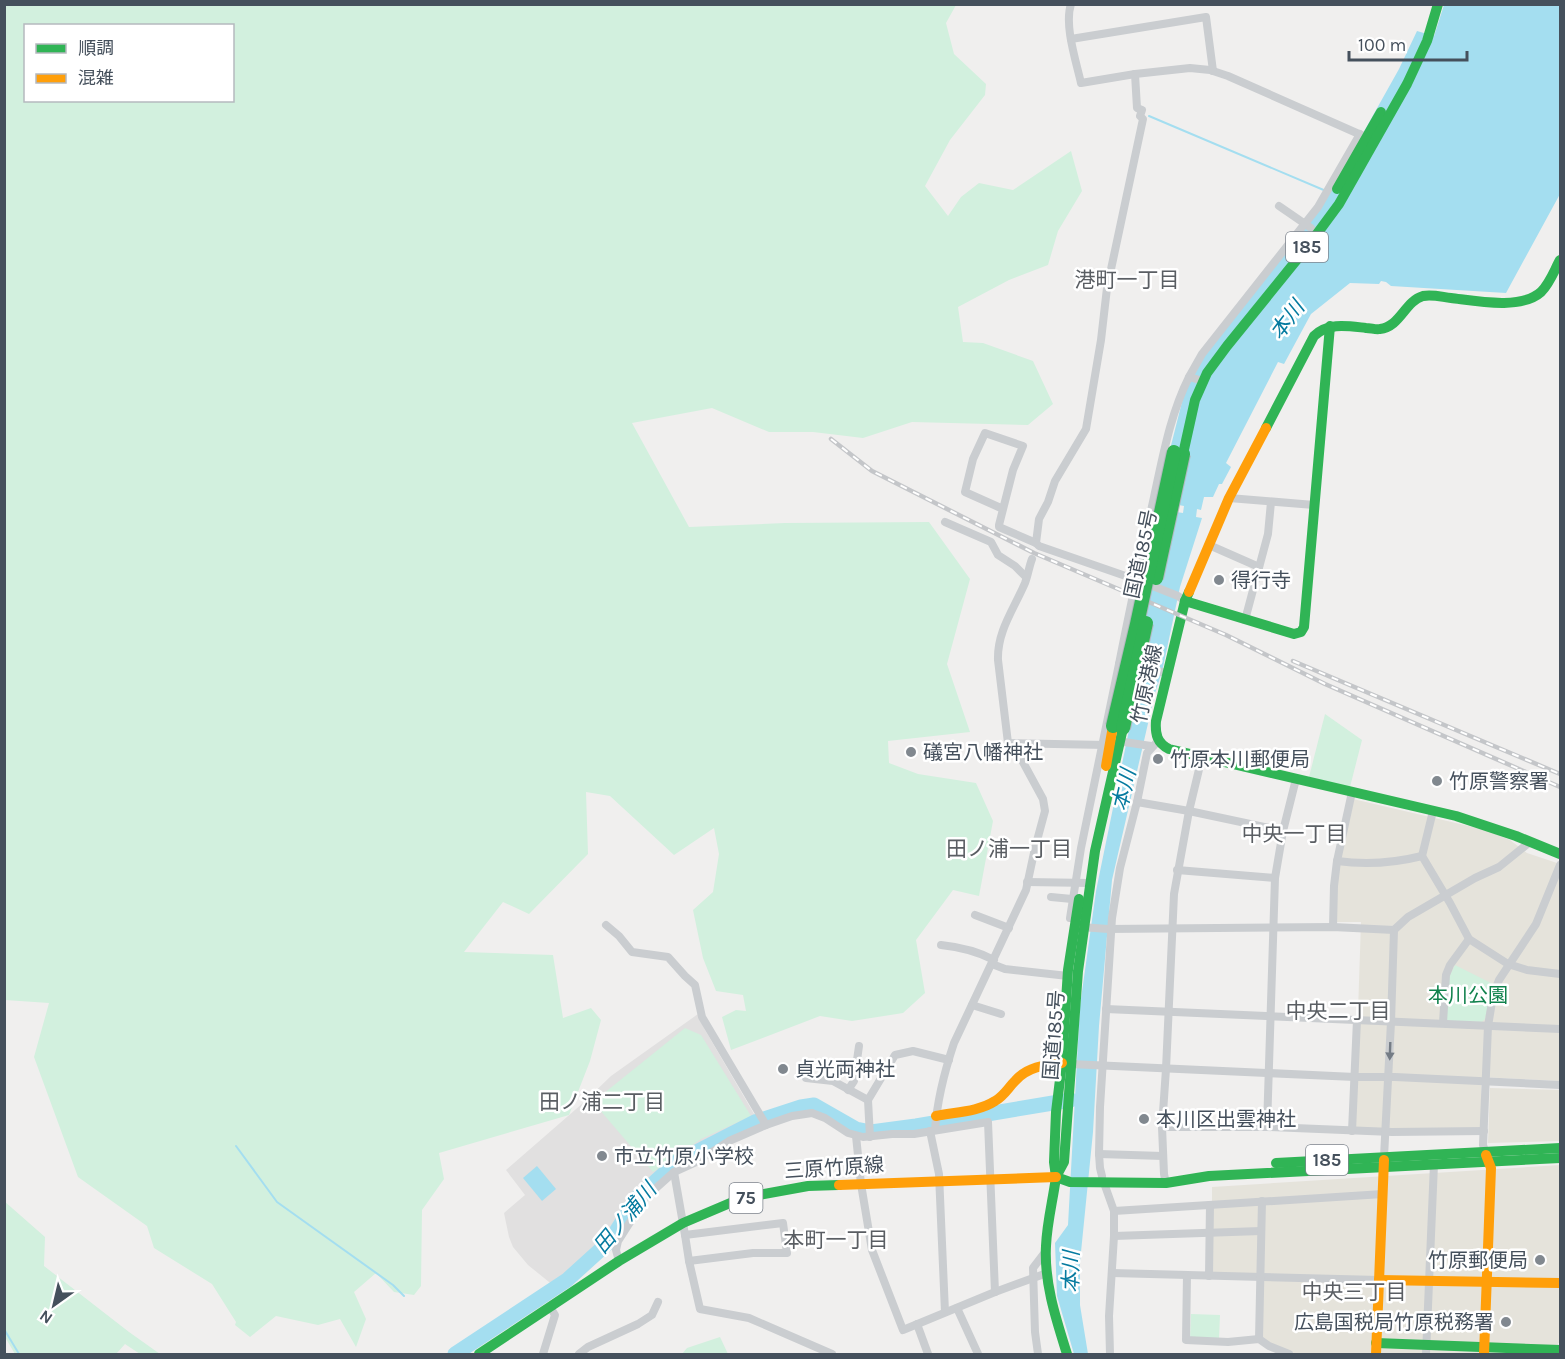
<svg xmlns="http://www.w3.org/2000/svg" width="1565" height="1359" viewBox="0 0 1565 1359" font-family="Karla,'Noto Sans JP',sans-serif">
	<rect width="100%" height="100%" fill="#f0efee"/>
	<g fill="#e5e3db">
		<path d="M1353,799L1486,830L1510,840L1527,853L1560,864V1081L1481,1077L1482,1128L1354,1132L1361,922H1334L1339,864Z"/>
		<path d="M1490,1088L1560,1090V1141L1488,1143Z"/>
		<path d="M1560,1165V1343H1558V1354H1294L1262,1341L1263,1274L1212,1273V1187Z"/>
	</g>
	<path fill="#e1e0e0" d="M698,1014L705,1030L757,1119L699,1145L666,1166L634,1197L603,1243L567,1278L554,1286L528,1265L513,1247L509,1237L504,1213L525,1195L506,1170L583,1103L611,1076Z"/>
	<g fill="#d2f0de" fill-rule="evenodd">
		<path d="M4,5H956L946,23L954,54L986,84L985,95L950,140L925,186L948,216L961,197L979,183L1013,190L1071,151L1082,191L1058,231L1048,265L1009,280L958,307L963,342L983,343L1033,361L1053,404L1028,425L912,422L863,438L813,432H769L712,408L632,423L689,527L785,523L929,522L970,579L947,664L970,732L888,741L889,763L918,774L976,783L993,821L979,896L953,890L916,940L925,993L903,1013L852,1021L820,1016L731,1050L722,1017L736,1010L746,1011L743,995L716,991L703,958L693,910L713,892L719,854L714,828L674,855L610,796L586,792L588,854L529,914L503,902L464,952L553,955L563,1018L591,1008L601,1020L590,1061L569,1115L439,1153L444,1179L422,1210L421,1286L414,1295L394,1292L376,1273L354,1292L366,1319L356,1347L340,1319L318,1325L276,1316L250,1337L235,1325L236,1322L212,1284L154,1248L147,1226L78,1177L34,1057L49,1003L5,1000ZM26,26H232V100H26Z"/>
		<path d="M1325,714L1362,740L1350,787L1309,777Z"/>
		<path d="M1455,965L1493,984L1485,1019L1482,1022L1448,1021L1446,1019L1449,977Z"/>
		<path d="M685,1028L701,1035L751,1116L701,1139L653,1172L593,1102Z"/>
		<path d="M4,1201L45,1237L44,1266L129,1332L160,1354H140L125,1344L116,1354H15L5,1337Z"/>
		<path d="M1191,1314L1220,1315L1219,1339H1190Z"/>
		<path d="M720,1337L728,1354H682L687,1348Z"/>
	</g>
	<g fill="#a4def0">
		<path d="M1444,5H1560V194L1506,293L1391,286L1386,282L1381,281L1379,284L1350,283L1311,314L1284,364L1278,362L1226,463L1231,467L1222,484H1219L1213,497H1204L1201,510L1197,509L1196,517L1202,518L1180,587L1162,672L1155,693L1112,880L1099,1026L1093,1132L1080,1262V1305L1088,1354H1074L1057,1296L1055,1243L1068,1225L1080,1006L1096,891L1129,730L1156,509L1183,513L1184,506L1157,501L1184,394L1206,353L1330,192L1399,69L1417,31L1434,36Z"/>
		<path d="M537,1166L556,1189L542,1201L523,1178Z"/>
	</g>
	<g fill="none" stroke-linecap="round" stroke-linejoin="round">
		<g stroke="#a4def0" stroke-width="2">
			<path d="M1149,116L1326,191"/>
			<path d="M236,1146L277,1202L393,1285L404,1296"/>
			<path d="M4,1329L19,1354"/>
		</g>
		<path stroke="#a4def0" stroke-width="15" d="M455,1354L567,1280L610,1241L638,1197L677,1162L755,1122L801,1107L814,1105L856,1129L871,1132L916,1126L1071,1100"/>
		<g stroke="#cacdd0" stroke-width="8">
			<path d="M1071,4C1064,25 1076,61 1081,83L1135,74L1190,68L1210,70L1228,76L1368,138"/>
			<path d="M1071,39L1206,17L1213,71"/>
			<path d="M1135,74L1137,108L1142,110L1140,116L1143,119L1107,288L1101,340L1086,429L1055,481L1048,502L1039,519L1036,543L1039,546L1140,581L1178,596L1185,601"/>
			<path d="M1279,206L1311,228"/>
			<path d="M1189,377L1202,354L1318,207L1360,134"/>
			<path d="M1229,498L1314,505"/>
			<path d="M1003,509L965,492L973,459L985,433L1023,446L1013,470L999,525V527L1036,543"/>
			<path d="M945,522L991,542L998,555L1015,566L1026,577"/>
			<path d="M1209,545L1259,567"/>
			<path d="M1245,620L1268,534L1271,502"/>
			<path d="M1167,673L1119,664C1130,608 1142,552 1154,497C1163,456 1170,415 1189,377L1203,381"/>
			<path d="M1124,742L1151,746"/>
			<path d="M1008,743L1106,745"/>
			<path d="M1137,802L1189,811L1283,831"/>
			<path d="M1422,856L1433,811"/>
			<path d="M1337,861C1365,865 1394,863 1422,856L1450,903L1469,939L1508,964L1527,970L1560,974"/>
			<path d="M1177,870L1275,878"/>
			<path d="M1027,882L1090,883"/>
			<path d="M1051,897L1072,899"/>
			<path d="M975,915L1009,928"/>
			<path d="M1070,918L1081,848L1119,664"/>
			<path d="M606,925L619,936L632,952L668,957L685,976L695,985L702,1017L766,1125"/>
			<path d="M1081,927L1108,929L1333,927L1394,930L1408,917L1475,878L1499,867L1530,842"/>
			<path d="M1333,927L1334,886L1337,861L1352,792"/>
			<path d="M941,945C960,947 977,951 994,960"/>
			<path d="M992,964L1005,969L1068,976"/>
			<path d="M972,1005L1001,1014"/>
			<path d="M1106,1009L1560,1029"/>
			<path d="M1443,1023L1446,975L1450,965L1469,939"/>
			<path d="M1070,1064L1355,1077H1395L1560,1085"/>
			<path d="M806,1078L833,1081L868,1100L870,1137"/>
			<path d="M848,1090L854,1081L859,1046"/>
			<path d="M868,1100L895,1055L913,1051L949,1060"/>
			<path d="M1162,1127H1267L1392,1132L1484,1131"/>
			<path d="M1267,1127L1275,878L1283,831L1296,779"/>
			<path d="M935,1130C937,1101 945,1070 954,1043L1026,890L1035,848L1045,811L1043,799L1018,753L1008,743L998,660C997,631 1014,609 1025,583C1028,575 1029,567 1032,559"/>
			<path d="M930,1131L939,1174L945,1312"/>
			<path d="M1352,1131L1357,1020"/>
			<path d="M856,1136L861,1184L872,1250L903,1330L995,1292L1047,1273"/>
			<path d="M1485,1151L1483,1145L1488,1026L1493,996L1499,980L1536,924L1560,865"/>
			<path d="M1099,1154L1163,1156"/>
			<path d="M1384,1157L1391,1022L1394,930"/>
			<path d="M674,1172L685,1235L783,1223L787,1253H753L689,1261L700,1309L749,1318L832,1354"/>
			<path d="M1102,1176L1100,1168L1099,1154L1100,1107L1112,918L1120,868L1137,802L1147,753L1158,741"/>
			<path d="M1104,1183L1114,1211V1236L1109,1316L1110,1354"/>
			<path d="M1166,1183L1164,1174L1162,1127L1166,1069L1174,894L1189,811L1202,757"/>
			<path d="M1114,1211L1383,1194"/>
			<path d="M685,1235L689,1261"/>
			<path d="M1114,1236L1261,1231"/>
			<path d="M619,1261L616,1250L618,1241L646,1197L674,1172L696,1162L729,1141L766,1125L792,1116L812,1113L825,1118L848,1133L863,1137L892,1134H914L988,1122L995,1292"/>
			<path d="M1112,1273L1379,1280"/>
			<path d="M1187,1275L1186,1340L1228,1342L1259,1339L1269,1346L1289,1354"/>
			<path d="M1209,1276L1210,1205"/>
			<path d="M957,1308L978,1354"/>
			<path d="M917,1324L928,1354"/>
			<path d="M1259,1339L1262,1201"/>
			<path d="M543,1354L555,1315L550,1307"/>
			<path d="M579,1354L588,1347L638,1324L652,1315L658,1302"/>
			<path d="M1038,1354L1035,1332L1033,1268L1046,1251"/>
			<path d="M1426,1354L1434,1164"/>
		</g>
		<g stroke="#30b455" stroke-width="10">
			<path d="M1337,189L1381,112"/>
			<path d="M1266,428L1314,336C1328,322 1348,326 1366,328C1371,328 1376,330 1380,329C1400,327 1405,301 1423,296C1432,294 1442,297 1451,298C1476,301 1521,310 1541,292C1550,283 1554,271 1560,260"/>
			<path d="M1183,454L1195,400L1207,373L1227,346L1308,246L1339,204L1407,84L1427,41L1438,4"/>
			<path d="M1189,592L1185,601L1156,721C1155,734 1157,743 1169,749L1456,816L1516,836L1560,854"/>
			<path d="M1185,601L1294,634L1301,632L1304,627L1330,326"/>
			<path d="M1276,1163L1560,1148"/>
			<path d="M1056,1177C1053,1200 1047,1222 1046,1246C1044,1283 1056,1319 1067,1354"/>
			<path d="M1056,1177L1070,1182L1166,1183L1209,1176L1560,1158"/>
			<path d="M1056,1177L1064,1162L1078,971L1095,851L1123,728"/>
			<path d="M1056,1177L1054,1162L1056,1112L1062,1063L1068,970L1079,899"/>
			<path d="M1376,1343L1560,1350"/>
			<path d="M479,1354L619,1261L683,1223L742,1198L808,1186L839,1185"/>
		</g>
		<g stroke="#ff9f0a" stroke-width="10">
			<path d="M1189,592L1229,498L1266,428"/>
			<path d="M1106,766L1113,726"/>
			<path d="M936,1116C955,1112 978,1112 995,1101C1004,1096 1008,1088 1015,1081C1027,1067 1044,1065 1062,1063"/>
			<path d="M839,1185L1056,1177"/>
			<path d="M1379,1280L1560,1283"/>
			<path d="M1376,1354L1384,1160"/>
			<path d="M1484,1354L1491,1168L1486,1155"/>
		</g>
		<defs>
			<g id="rail">
				<path d="M831,439L872,471L1034,553L1226,635L1325,684L1560,787"/>
				<path d="M1293,661L1560,774"/>
			</g>
		</defs>
		<use href="#rail" stroke="#c4c6c9" stroke-width="4.5"/>
		<use href="#rail" stroke="#fff" stroke-width="2" stroke-dasharray="7" stroke-linecap="butt"/>
		<defs>
			<g id="fast-bridge">
				<path d="M1156,578L1183,454"/>
				<path d="M1113,726L1137,624L1174,452"/>
				<path d="M1123,728L1146,623"/>
			</g>
		</defs>
		<use href="#fast-bridge" stroke="#b3b8bf" stroke-width="16" stroke-linecap="butt"/>
		<use href="#fast-bridge" stroke="#30b455" stroke-width="14"/>
	</g>
	<defs><path id="oneway-solid" d="M-6-.8H1V-3.2L6.5 0L1 3.2V.8H-6Z" transform="scale(1.5)"/></defs>
	<use fill="#747c85" href="#oneway-solid" transform="translate(1390 1051) rotate(92)"/>
	<g fill="#81888f" stroke="#fff" stroke-width="2">
		<circle cx="1219" cy="580" r="6"/>
		<circle cx="911" cy="752" r="6"/>
		<circle cx="1158" cy="759" r="6"/>
		<circle cx="1437" cy="781" r="6"/>
		<circle cx="783" cy="1069" r="6"/>
		<circle cx="1144" cy="1119" r="6"/>
		<circle cx="602" cy="1156" r="6"/>
		<circle cx="1540" cy="1260" r="6"/>
		<circle cx="1506" cy="1322" r="6"/>
	</g>
	<g text-anchor="middle" dominant-baseline="central" stroke-width="5" stroke-linejoin="round" paint-order="stroke">
		<g fill="#fff" stroke="#7d848d" stroke-width="1.5">
			<rect x="1286" y="232" width="42" height="30" rx="4.5"/>
			<rect x="1306" y="1145" width="42" height="30" rx="4.5"/>
			<rect x="729.5" y="1183" width="33" height="30" rx="4.5"/>
		</g>
		<g font-size="18" font-weight="bold" fill="#45505c">
			<text x="1307" y="247">185</text>
			<text x="1327" y="1160">185</text>
			<text x="746" y="1198">75</text>
		</g>
		<g font-size="20" fill="#45505c" stroke="#fff">
			<text transform="translate(1141 554) rotate(-78)">国道185号</text>
			<text transform="translate(1147 684) rotate(-78)">竹原港線</text>
			<text transform="translate(1054 1035) rotate(-86)">国道185号</text>
			<text transform="translate(834 1168) rotate(-4)">三原竹原線</text>
		</g>
		<g font-size="20" fill="#45505c" stroke="#fff" text-anchor="start">
			<text x="1231" y="580">得行寺</text>
			<text x="923" y="752">礒宮八幡神社</text>
			<text x="1170" y="759">竹原本川郵便局</text>
			<text x="1449" y="781">竹原警察署</text>
			<text x="795" y="1069">貞光両神社</text>
			<text x="1156" y="1119">本川区出雲神社</text>
			<text x="614" y="1156">市立竹原小学校</text>
			<text x="1528" y="1260" text-anchor="end">竹原郵便局</text>
			<text x="1494" y="1322" text-anchor="end">広島国税局竹原税務署</text>
		</g>
		<g font-size="20" fill="#11824d" stroke="#fff">
			<text x="1468" y="995">本川公園</text>
		</g>
		<g font-size="21" fill="#5a5e63" stroke="#fff">
			<text x="1127" y="280">港町一丁目</text>
			<text x="1294" y="834">中央一丁目</text>
			<text x="1009" y="849">田ノ浦一丁目</text>
			<text x="1338" y="1011">中央二丁目</text>
			<text x="602" y="1102">田ノ浦二丁目</text>
			<text x="836" y="1240">本町一丁目</text>
			<text x="1354" y="1292">中央三丁目</text>
		</g>
		<g font-size="21" font-style="italic" fill="#057ba0" stroke="#fff">
			<text transform="translate(1287 320) rotate(-53)">本川</text>
			<text transform="translate(1124 790) rotate(-77)">本川</text>
			<text transform="translate(625 1218) rotate(-50)">田ノ浦川</text>
			<text transform="translate(1071 1272) rotate(-89)">本川</text>
		</g>
	</g>
	<rect width="1565" height="1359" fill="none" stroke="#45505c" stroke-width="12"/>
	<rect x="24" y="24" width="210" height="78" fill="#ffffff" stroke="#b5b9be" stroke-width="1.5"/>
	<rect x="36" y="44" width="30" height="9" fill="#30b455" stroke="#b5b9be" stroke-width="1.5"/>
	<text x="78" y="54" font-size="18" fill="#45505c">順調</text>
	<rect x="36" y="74" width="30" height="9" fill="#ff9f0a" stroke="#b5b9be" stroke-width="1.5"/>
	<text x="78" y="84" font-size="18" fill="#45505c">混雑</text>
	<g transform="translate(54 1305) rotate(214)" stroke="#ffffff" stroke-width="4.5" paint-order="stroke">
	<path d="M0-4.5L10 22L0 15L-10 22Z" fill="#45505c"/>
	<text y="-9" font-size="16" font-weight="bold" text-anchor="middle" fill="#45505c">N</text>
	</g>
	<path d="M1349 51v9h118v-9" fill="none" stroke="#45505c" stroke-width="3"/>
	<text x="1358" y="51" font-size="18" fill="#45505c" stroke="#ffffff" stroke-width="4.5" paint-order="stroke">100 m</text>
</svg>
